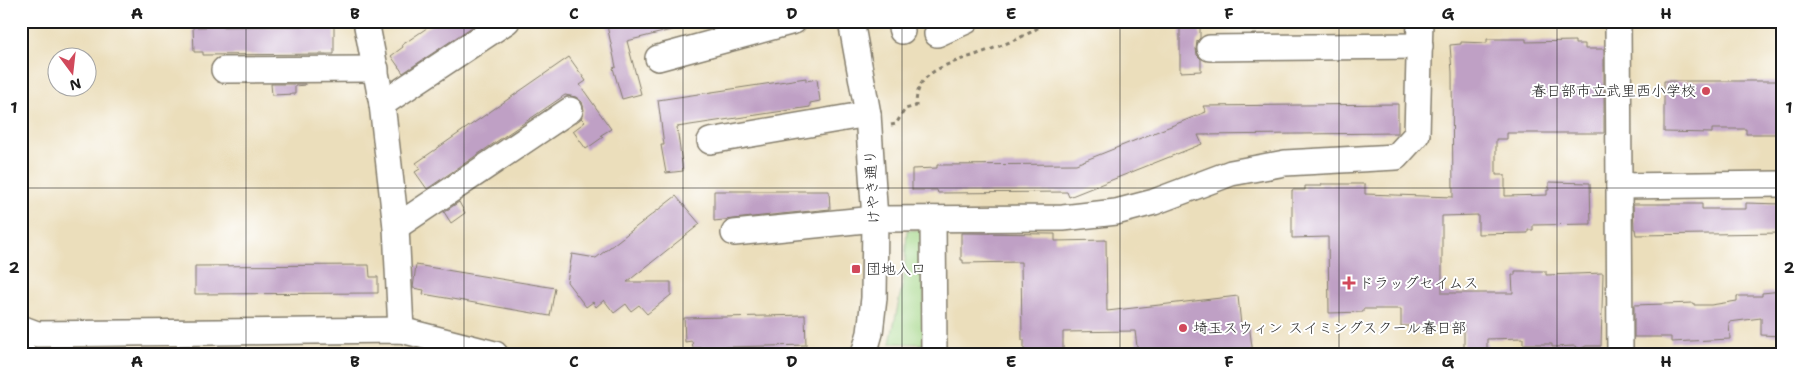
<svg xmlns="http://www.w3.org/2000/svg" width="1803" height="375" viewBox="0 0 1803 375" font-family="'Shantell Sans','Klee One',sans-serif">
	<rect width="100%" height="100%" fill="#fff"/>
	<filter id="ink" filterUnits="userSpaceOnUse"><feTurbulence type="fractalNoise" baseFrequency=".02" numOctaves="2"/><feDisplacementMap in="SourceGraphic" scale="10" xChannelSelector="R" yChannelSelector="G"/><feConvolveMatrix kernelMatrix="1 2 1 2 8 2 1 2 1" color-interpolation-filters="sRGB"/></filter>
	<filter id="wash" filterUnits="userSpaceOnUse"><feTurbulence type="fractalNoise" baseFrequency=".0096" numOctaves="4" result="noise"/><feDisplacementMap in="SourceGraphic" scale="20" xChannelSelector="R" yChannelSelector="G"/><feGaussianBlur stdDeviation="1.12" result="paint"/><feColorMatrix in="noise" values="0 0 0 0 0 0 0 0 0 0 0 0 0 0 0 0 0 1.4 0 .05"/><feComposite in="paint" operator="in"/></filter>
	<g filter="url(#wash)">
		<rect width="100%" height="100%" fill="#ebdebb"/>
		<path fill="#a3d686" stroke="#607951" d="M907,230H924V344L890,343L904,277Z"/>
		<g id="blocks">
			<g fill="#bfa0c5">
				<path d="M437,21H481L403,73L391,56L403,47L402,45Z"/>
				<path d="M606,21H682L683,27L627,41L641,94L622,99L613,68L616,67Z"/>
				<path d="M1180,21H1200V38L1197,41L1196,49L1197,55L1201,59V71L1180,72Z"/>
				<path d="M334,26V54L203,55V52H194L193,27Z"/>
				<path d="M1487,39H1526V42L1575,41V44H1585V49H1604V133H1507V139H1496V175H1505V196L1547,195V190H1549V182L1590,183L1591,224L1533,225V230H1528V233L1478,234V215L1442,216V293H1513L1512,275H1515V271H1546V275L1603,273L1601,346H1586L1580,349L1575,346L1552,347V344H1523V338L1487,339V354H1464V326H1401V309H1363V312L1329,313L1328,237L1292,238V190H1305V186H1321V184H1365V194L1453,197L1452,72L1450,45L1461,44V42L1487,43Z"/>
				<path d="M569,57L586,81L580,85L611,129L601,135L603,137L586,149L573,131L585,122L581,118L584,110L582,102L576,97L565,95L427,189L415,172L420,169L416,163Z"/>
				<path d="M806,78V81L817,79L820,101L810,103V107L677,127L683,171L666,173L661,145H664L658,100Z"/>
				<path d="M1664,81H1782V134H1746V129H1712V133L1664,132Z"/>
				<path d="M271,84H305V85L295,86V94L272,95Z"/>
				<path d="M1398,104V133L1198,135L1202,144L1069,197L1067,192L938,193L937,190H912V169L937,168V165L1076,164L1206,112L1203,106Z"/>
				<path d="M714,191H829L830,209L714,221Z"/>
				<path d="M676,196L700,224L627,282H671V295L647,314L639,305L631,311L626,304L614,313L604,300L596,307L593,302L586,307L567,282L572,254L596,258Z"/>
				<path d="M459,202L465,213L451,223L444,212Z"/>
				<path d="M1746,203L1782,204V233L1636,235L1635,229H1634L1633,204H1702V209H1746Z"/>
				<path d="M961,233L1055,234V241L1106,240L1107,311L1238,296L1241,325L1249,324L1253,354H1138L1135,331L1063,332V354H1024V340H1022L1021,262L963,263V260H961Z"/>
				<path d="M369,265L370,277H378V293L195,294V266Z"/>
				<path d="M416,265L555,288L550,316L423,294L424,290L413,288Z"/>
				<path d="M1782,291V336L1761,335V318L1729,322L1730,339L1671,342V337H1634V305L1694,303V305H1711L1737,301V296H1762V293Z"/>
				<path d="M805,315L806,345L693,348L692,341L685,342L684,318Z"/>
			</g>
		</g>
	</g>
	<g filter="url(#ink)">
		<use href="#blocks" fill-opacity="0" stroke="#847d6c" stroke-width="1"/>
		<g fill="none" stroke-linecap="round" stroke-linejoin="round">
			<defs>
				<g id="minor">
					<path d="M366,21L382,104L396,227L401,330"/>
					<path d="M851,21L868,114L875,219L874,298L870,333L864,354"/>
					<path d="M899,21L902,31"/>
					<path d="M1618,21L1620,354"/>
					<path d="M937,34L966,21"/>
					<path d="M1210,48L1420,46"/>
					<path d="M658,58L794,21"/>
					<path d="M224,70L376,69"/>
					<path d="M382,104L507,21"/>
					<path d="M710,141L868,114"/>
					<path d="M1619,186L1780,184"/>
					<path d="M933,219L934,354"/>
					<path d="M396,227L570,110"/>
					<path d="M734,233L875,219L1063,218L1116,212L1154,202L1231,173L1285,163L1396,157L1417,134L1420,21"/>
					<path d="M21,328L37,334L401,330L495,354"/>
					<path d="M21,348L23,354"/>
				</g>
			</defs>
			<use href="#minor" stroke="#847d6c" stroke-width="28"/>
			<path stroke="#847d6c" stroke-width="3" stroke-dasharray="4 4" stroke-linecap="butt" d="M891,125L896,124L905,109L916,106C916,94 919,83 929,75C941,65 960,60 975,55C1000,46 1027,37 1048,21"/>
			<use href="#minor" stroke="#fff" stroke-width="25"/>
		</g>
	</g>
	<path fill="none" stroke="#1c1c1c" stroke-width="1" stroke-opacity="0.55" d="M246,21V354M464,21V354M683,21V354M902,21V354M1120,21V354M1339,21V354M1557,21V354M21,188H1782"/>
	<g fill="#d1495b" stroke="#fff" stroke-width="2">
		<circle cx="1706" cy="91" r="5"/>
		<rect x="851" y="264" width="10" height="10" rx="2.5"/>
		<path d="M1346.5 275.5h5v5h5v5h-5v5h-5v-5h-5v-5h5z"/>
		<circle cx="1183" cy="328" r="5"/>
	</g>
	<g text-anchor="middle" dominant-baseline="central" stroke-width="4" stroke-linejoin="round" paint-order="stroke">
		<g font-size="15" fill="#1c1c1c" stroke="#fff" text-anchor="start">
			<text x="1696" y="91" text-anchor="end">春日部市立武里西小学校</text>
			<text x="866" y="269">団地入口</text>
			<text x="1359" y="283">ドラッグセイムス</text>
			<text x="1193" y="328">埼玉スウィン スイミングスクール春日部</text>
		</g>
		<g font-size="15" fill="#1c1c1c" stroke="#fff">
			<text transform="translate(872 187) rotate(-93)">けやき通り</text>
		</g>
	</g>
	<rect width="1803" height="375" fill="none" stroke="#fff" stroke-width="55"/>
	<g transform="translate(72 72) rotate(165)"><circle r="24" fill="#ffffff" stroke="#a4a4a4"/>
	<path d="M0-4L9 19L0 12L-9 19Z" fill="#d1495b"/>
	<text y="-8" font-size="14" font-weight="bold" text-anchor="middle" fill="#1c1c1c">N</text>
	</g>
	<rect x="28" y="28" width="1748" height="320" fill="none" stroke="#1c1c1c" stroke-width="2"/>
	<g font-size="16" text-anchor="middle" font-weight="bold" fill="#1c1c1c">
		<text x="137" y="19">A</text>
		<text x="355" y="19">B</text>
		<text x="574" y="19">C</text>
		<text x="792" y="19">D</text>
		<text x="1011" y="19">E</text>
		<text x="1229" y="19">F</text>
		<text x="1448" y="19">G</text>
		<text x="1666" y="19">H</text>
		<text x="14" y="113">1</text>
		<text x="1789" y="113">1</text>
		<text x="14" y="273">2</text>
		<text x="1789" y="273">2</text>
		<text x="137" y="367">A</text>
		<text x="355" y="367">B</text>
		<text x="574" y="367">C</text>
		<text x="792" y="367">D</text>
		<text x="1011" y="367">E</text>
		<text x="1229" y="367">F</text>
		<text x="1448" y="367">G</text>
		<text x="1666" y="367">H</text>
	</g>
</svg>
